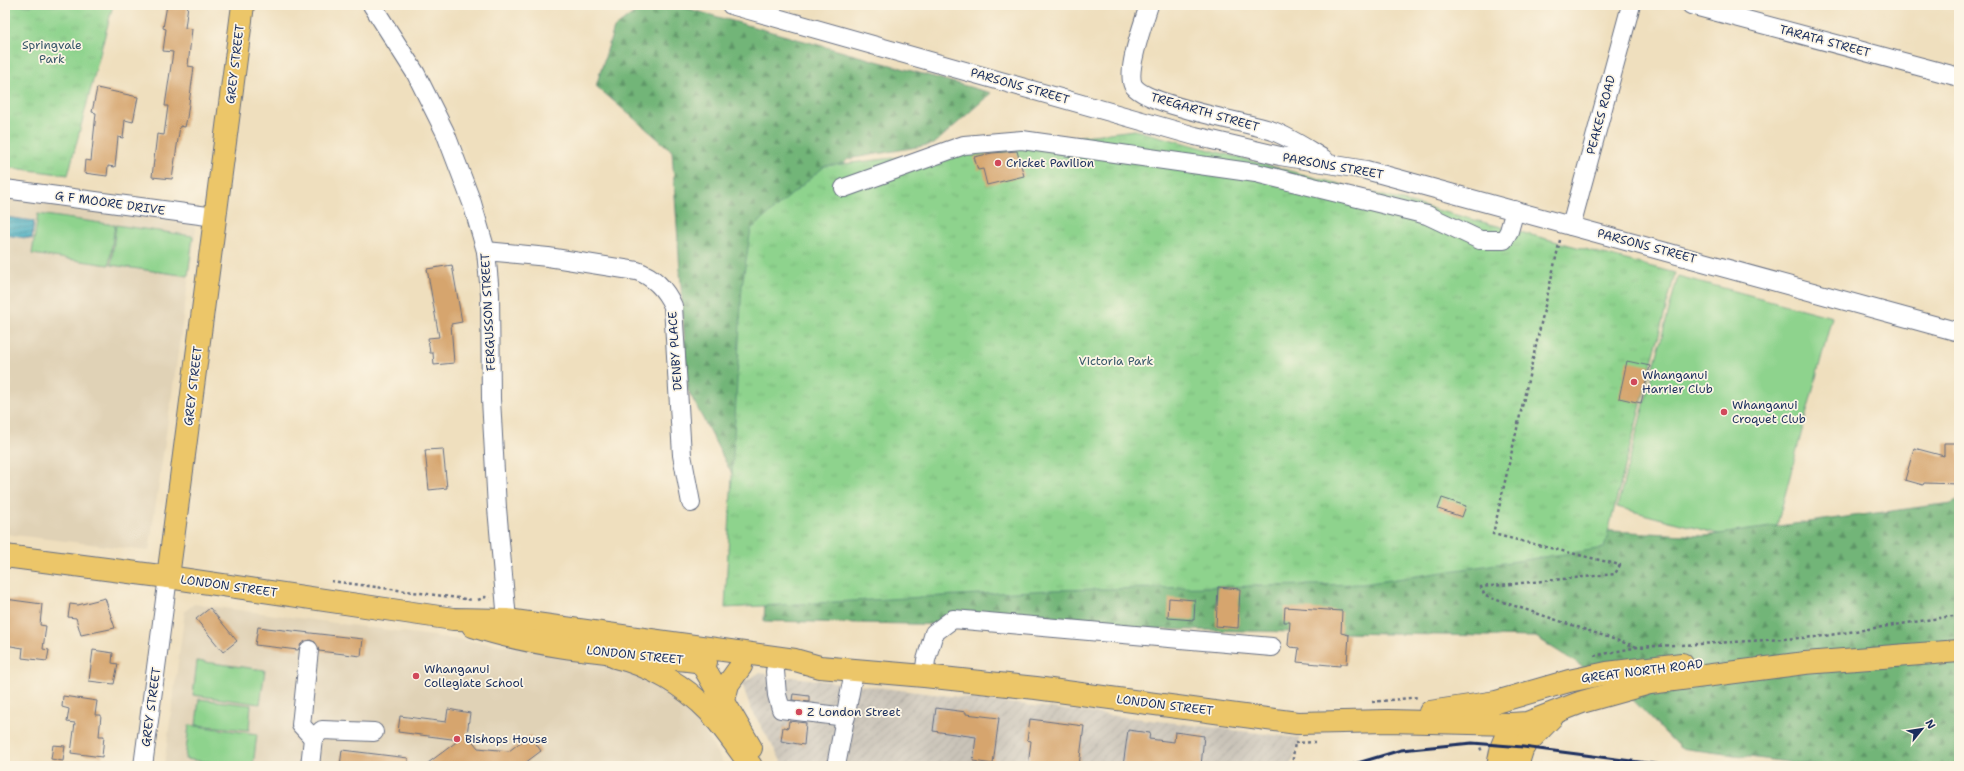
<svg xmlns="http://www.w3.org/2000/svg" width="1964" height="771" viewBox="0 0 1964 771" font-family="'Shantell Sans',sans-serif">
	<defs>
		<pattern id="industrial-furrows" width="10" height="10" patternUnits="userSpaceOnUse"><rect width="10" height="10" fill="#c9c3b8"/><path d="M-1 1l2-2M0 10L10 0M9 11l2-2" fill="none" stroke="#aca8a1"/></pattern>
		<pattern id="forest-firs" width="22" height="20" patternUnits="userSpaceOnUse"><rect width="22" height="20" fill="#72b578"/><path d="M5 1l3.5 6h-7zM16 11l3.5 6h-7z" fill="#5d9466"/></pattern>
		<pattern id="park-tufts" width="24" height="20" patternUnits="userSpaceOnUse"><rect width="24" height="20" fill="#8ed38d"/><path d="M3 7l-1-3M5 7V3M7 7l1-3M15 17l-1-3M17 17v-4M19 17l1-3" fill="none" stroke="#7ab57c"/></pattern>
		<pattern id="water-rules" width="6" height="5" patternUnits="userSpaceOnUse"><rect width="6" height="5" fill="#3ea9be"/><path d="M0 2.5h6" fill="none" stroke="#338a9e"/></pattern>
	</defs>
	<rect width="100%" height="100%" fill="#fcf5e5"/>
	<filter id="ink" filterUnits="userSpaceOnUse"><feTurbulence type="fractalNoise" baseFrequency=".025" numOctaves="2"/><feDisplacementMap in="SourceGraphic" scale="8" xChannelSelector="R" yChannelSelector="G"/><feConvolveMatrix kernelMatrix="1 2 1 2 8 2 1 2 1" color-interpolation-filters="sRGB"/></filter>
	<filter id="wash" filterUnits="userSpaceOnUse"><feTurbulence type="fractalNoise" baseFrequency=".012" numOctaves="4" result="noise"/><feDisplacementMap in="SourceGraphic" scale="16" xChannelSelector="R" yChannelSelector="G"/><feGaussianBlur stdDeviation="0.9" result="paint"/><feColorMatrix in="noise" values="0 0 0 0 0 0 0 0 0 0 0 0 0 0 0 0 0 1.4 0 .05"/><feComposite in="paint" operator="in"/></filter>
	<g filter="url(#wash)">
		<rect width="100%" height="100%" fill="#efdfbe"/>
		<g fill="#e0d2b6">
			<path d="M5,198L190,220L196,229L149,551L5,534Z"/>
			<path d="M194,604L633,663L678,688L725,766H164L185,611Z"/>
		</g>
		<path fill="url(#industrial-furrows)" d="M759,673L1299,738L1297,750L1290,766H784L750,707L742,683Z"/>
		<g fill="#8ed38d" stroke="#548176">
			<path d="M38,214L115,225L109,265L32,254Z"/>
			<path d="M116,225L193,236L188,276L111,265Z"/>
			<path d="M1678,276L1832,317L1771,548L1617,507Z"/>
			<path d="M197,661L265,670L260,704L193,695Z"/>
			<path d="M199,699L251,705L249,730L196,725Z"/>
			<path d="M189,725L257,734L253,766H238L185,759Z"/>
		</g>
		<path fill="url(#forest-firs)" stroke="#46726b" d="M644,5H675L991,93L934,144L848,159L817,191L1427,521L1704,536L1951,503L1959,499V766H1818L1680,748L1631,698L1536,637L764,621L768,543L688,390L672,151L596,86L614,28Z"/>
		<g fill="url(#park-tufts)" stroke="#548176">
			<path d="M5,5H113L68,175L5,167Z"/>
			<path d="M1135,130L1675,273L1604,548L1363,584L1051,590L725,608L742,286L751,229L825,166Z"/>
		</g>
		<path fill="url(#water-rules)" stroke="#2c6c8e" d="M5,217L34,221L32,239L5,235Z"/>
		<g id="blocks">
			<g fill="#d6a56e">
				<path d="M167,5H188L185,28L192,29L188,66L194,67L187,118L185,127L180,126L172,179L152,177L157,134L164,135L168,106H165L173,52L163,51L166,29L163,28Z"/>
				<path d="M97,88L138,97L133,122L125,120L123,138L118,137L115,167L108,166L107,176L84,173L85,160L91,161L96,113L92,112Z"/>
				<path d="M1017,151L1024,176L987,185L983,169L978,170L974,157L992,153Z"/>
				<path d="M452,265L462,322L451,324L454,363L434,365L433,353H430L428,338L439,337L427,269Z"/>
				<path d="M1627,361L1650,366L1641,403L1619,398Z"/>
				<path d="M1944,443H1959V484L1924,483L1923,485L1905,480L1914,448L1944,456Z"/>
				<path d="M443,449L447,488L429,490L425,450Z"/>
				<path d="M1442,498L1466,506L1462,517L1438,509Z"/>
				<path d="M1218,587L1240,589L1238,628L1216,626Z"/>
				<path d="M105,598L115,628L81,635L76,618L68,617L70,604L78,605Z"/>
				<path d="M1169,598L1195,600L1194,620L1168,618Z"/>
				<path d="M5,599L42,604L40,625L46,626L43,649L49,650L47,661L22,658L23,648L5,645Z"/>
				<path d="M1285,607L1342,611L1341,633L1349,635L1347,664H1340V666L1297,662L1299,648L1290,647L1288,645L1290,622H1284Z"/>
				<path d="M210,608L237,641L223,652L196,619Z"/>
				<path d="M258,627L363,639L361,656L319,651L315,642L310,640L301,644L298,650L255,645Z"/>
				<path d="M93,650L113,653L112,663L118,664L114,684L89,681Z"/>
				<path d="M793,694L809,696V702L792,700Z"/>
				<path d="M63,696L97,701L95,715H101L99,736H104L102,757L71,753L75,723L67,722L69,709L62,707Z"/>
				<path d="M936,708L966,712V714L999,718L993,764L973,761L976,737L933,731Z"/>
				<path d="M448,709L470,713L467,734L478,748L509,751L530,735L541,751L521,766H424L459,740L398,732L400,716L446,722Z"/>
				<path d="M1030,719L1084,726L1079,766H1028L1031,741L1027,740Z"/>
				<path d="M789,721L806,723L804,745L781,741L783,727L788,728Z"/>
				<path d="M1128,730L1150,733L1149,739L1174,742L1175,732L1204,736L1201,766H1123Z"/>
				<path d="M53,745L65,746L63,761L51,759Z"/>
				<path d="M342,750L408,758V766H340Z"/>
			</g>
		</g>
	</g>
	<g filter="url(#ink)">
		<use href="#blocks" fill-opacity="0" stroke="#656d80" stroke-width="1"/>
		<g fill="none" stroke-linecap="round" stroke-linejoin="round">
			<defs>
				<g id="minor">
					<path d="M372,5L416,74L445,132L472,203L486,251L490,294L491,399L497,508L507,620"/>
					<path d="M731,5L1195,136L1280,156L1366,170L1959,332"/>
					<path d="M1149,5C1144,22 1126,69 1133,85C1144,105 1248,122 1273,131C1291,138 1307,149 1324,159"/>
					<path d="M1691,5L1959,77"/>
					<path d="M844,188L964,145L1022,140L1256,173L1427,215L1480,240H1504L1509,231L1515,210"/>
					<path d="M5,189L215,217"/>
					<path d="M1571,226L1631,5"/>
					<path d="M486,251L548,257L637,271C654,277 665,288 673,306L682,455L691,503"/>
					<path d="M309,650L301,725L313,738"/>
					<path d="M775,671L777,695L781,709L846,717"/>
					<path d="M924,676L926,660L934,633L953,619L1272,647"/>
					<path d="M143,766L168,577"/>
					<path d="M310,766L313,738L322,730L374,732"/>
					<path d="M836,766L854,671"/>
				</g>
				<g id="major">
					<path d="M168,577L243,5"/>
					<path d="M692,647L751,748"/>
					<path d="M615,657C650,665 685,686 710,712C725,729 738,748 751,766"/>
					<path d="M724,700L728,684L741,666"/>
					<path d="M1515,730L1523,747L1517,766"/>
					<path d="M1498,766L1502,746L1511,724"/>
				</g>
				<g id="highway">
					<path d="M5,556L168,577L453,619L507,620L795,660L820,667L924,676L1036,688L1297,723L1388,721L1511,724L1527,723L1582,702L1650,683L1805,663L1959,651"/>
					<path d="M473,626C548,651 628,653 706,662"/>
					<path d="M1430,712L1496,702L1569,681L1607,673L1682,664"/>
					<path d="M1523,747L1553,716"/>
				</g>
			</defs>
			<use href="#minor" stroke="#656d80" stroke-width="20"/>
			<use href="#major" stroke="#656d80" stroke-width="24"/>
			<use href="#highway" stroke="#656d80" stroke-width="24"/>
			<g stroke="#656d80" stroke-width="2.5" stroke-dasharray="3 3" stroke-linecap="butt">
				<path d="M1560,240L1493,534L1620,565L1615,574L1481,587L1485,596L1637,647"/>
				<path d="M331,581L473,600"/>
				<path d="M478,600L485,597L490,598"/>
				<path d="M1682,645L1817,637L1959,615"/>
				<path d="M1594,656L1638,647L1675,645"/>
				<path d="M1372,702L1419,697"/>
				<path d="M1478,742L1482,752"/>
				<path d="M1295,743L1315,742"/>
				<path d="M1292,766L1295,742"/>
			</g>
			<use href="#minor" stroke="#fff" stroke-width="18"/>
			<use href="#major" stroke="#ecc669" stroke-width="22"/>
			<use href="#highway" stroke="#ecc669" stroke-width="22"/>
			<path stroke="#1b2f5e" stroke-width="3" d="M1348,766L1401,750L1472,743L1523,747L1670,766"/>
		</g>
	</g>
	<g fill="#d1495b" stroke="#fcf5e5" stroke-width="1.5">
		<circle cx="998" cy="163" r="4"/>
		<circle cx="1634" cy="382" r="4"/>
		<circle cx="1724" cy="412" r="4"/>
		<circle cx="416" cy="676" r="4"/>
		<circle cx="799" cy="712" r="4"/>
		<circle cx="457" cy="739" r="4"/>
	</g>
	<g text-anchor="middle" dominant-baseline="central" stroke-width="3.5" stroke-linejoin="round" paint-order="stroke">
		<g font-size="12" fill="#1b2f5e" stroke="#fcf5e5">
			<text transform="translate(1825 41) rotate(15)">TARATA STREET</text>
			<text transform="translate(235 64) rotate(-83)">GREY STREET</text>
			<text transform="translate(1020 86) rotate(16)">PARSONS STREET</text>
			<text transform="translate(1205 112) rotate(16)">TREGARTH STREET</text>
			<text transform="translate(1601 115) rotate(-75)">PEAKES ROAD</text>
			<text transform="translate(1333 166) rotate(10)">PARSONS STREET</text>
			<text transform="translate(110 203) rotate(8)">G F MOORE DRIVE</text>
			<text transform="translate(1647 246) rotate(15)">PARSONS STREET</text>
			<text transform="translate(488 312) rotate(-93)">FERGUSSON STREET</text>
			<text transform="translate(675 351) rotate(-94)">DENBY PLACE</text>
			<text transform="translate(193 386) rotate(-83)">GREY STREET</text>
			<text transform="translate(229 586) rotate(8)">LONDON STREET</text>
			<text transform="translate(635 655) rotate(6)">LONDON STREET</text>
			<text transform="translate(1642 671) rotate(-7)">GREAT NORTH ROAD</text>
			<text transform="translate(1165 705) rotate(7)">LONDON STREET</text>
			<text transform="translate(151 707) rotate(-82)">GREY STREET</text>
		</g>
		<g font-size="12" fill="#38586a" stroke="#fcf5e5">
			<text x="52" y="45">Springvale<tspan x="52" dy="14">Park</tspan></text>
			<text x="1116" y="361">Victoria Park</text>
		</g>
		<g font-size="12" fill="#1b2f5e" stroke="#fcf5e5" text-anchor="start">
			<text x="1006" y="163">Cricket Pavilion</text>
			<text x="1642" y="375">Whanganui<tspan x="1642" dy="14">Harrier Club</tspan></text>
			<text x="1732" y="405">Whanganui<tspan x="1732" dy="14">Croquet Club</tspan></text>
			<text x="424" y="669">Whanganui<tspan x="424" dy="14">Collegiate School</tspan></text>
			<text x="807" y="712">Z London Street</text>
			<text x="465" y="739">Bishops House</text>
		</g>
	</g>
	<rect width="1964" height="771" fill="none" stroke="#fcf5e5" stroke-width="20"/>
	<g transform="translate(1922 729) rotate(60)" stroke="#fcf5e5" stroke-width="3" paint-order="stroke">
	<path d="M0-3L7 15L0 10L-7 15Z" fill="#1b2f5e"/>
	<text y="-6" font-size="11" font-weight="bold" text-anchor="middle" fill="#1b2f5e">N</text>
	</g>
</svg>
